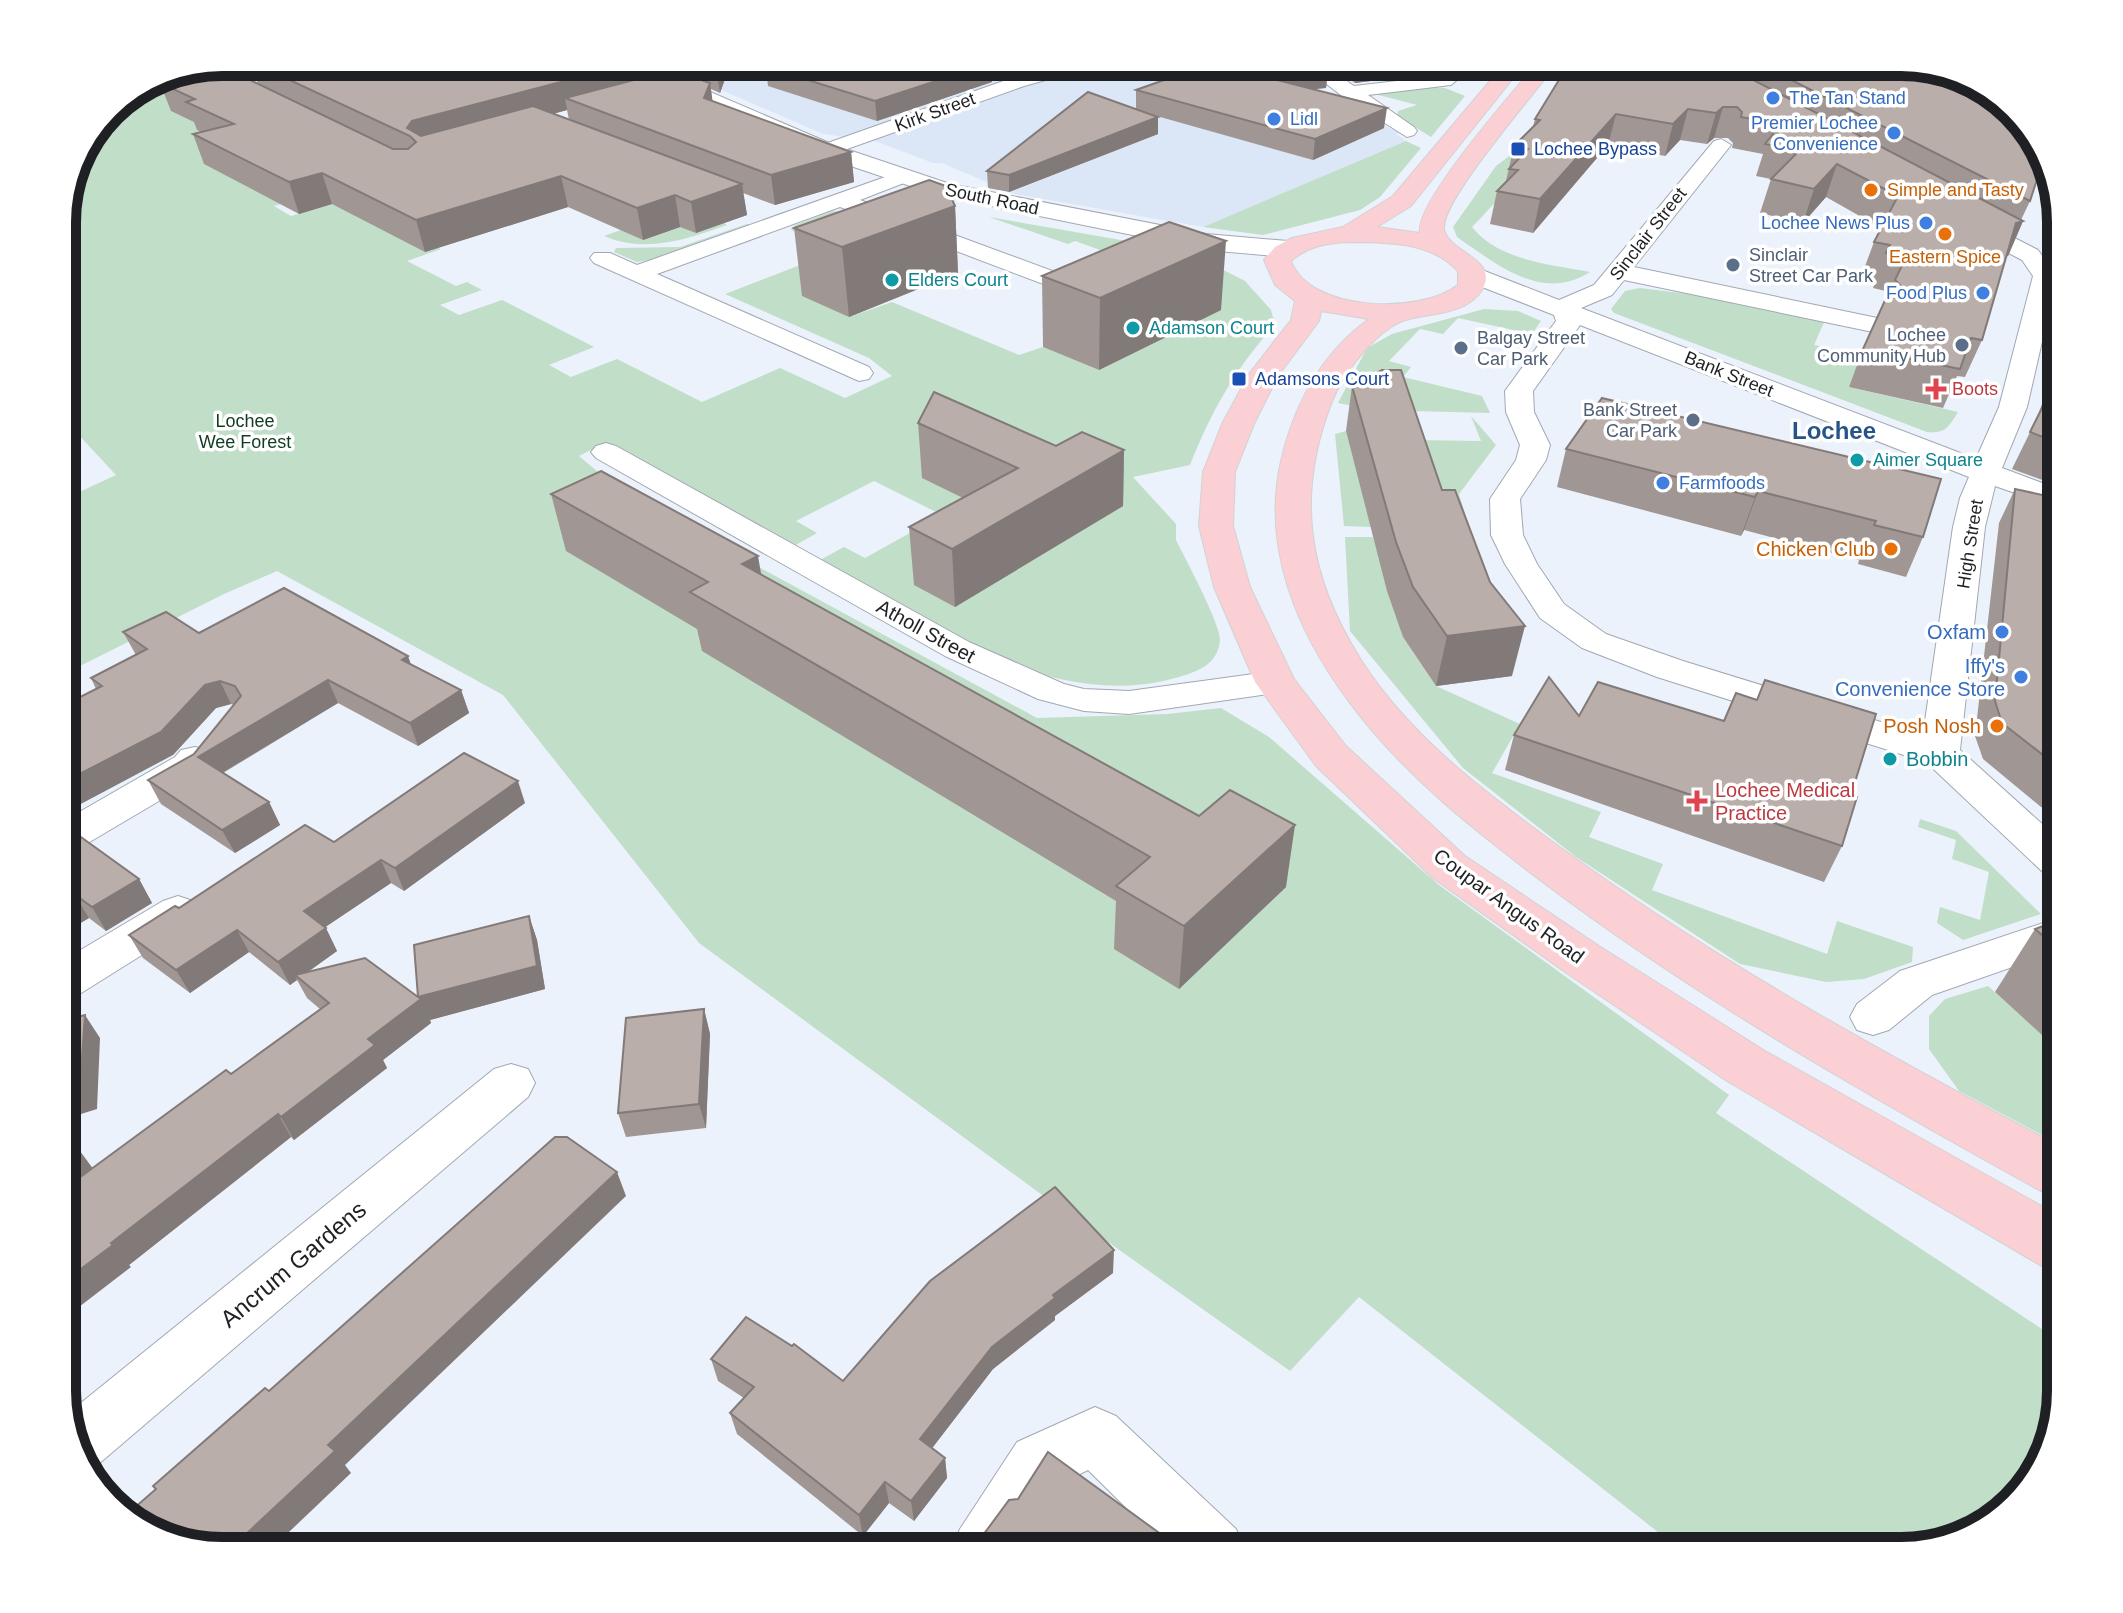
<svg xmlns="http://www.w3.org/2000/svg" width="2123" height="1613" viewBox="0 0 2123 1613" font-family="Helvetica,sans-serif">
	<rect width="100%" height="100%" fill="#ebf2fc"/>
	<path fill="#dbe6f7" d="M646,62H1289L1310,90L1400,133L1396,134L1406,141L1203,227L1015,194L942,163H933L875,141L823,134L689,76Z"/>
	<g fill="#c1dec9">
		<path d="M222,62H243L186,76L215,90L206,128L244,153L205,164L220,172L317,194L274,206L291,216L332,204L441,249L407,261L456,286L467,282L482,290L440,305L459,315L502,300L594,347L549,365L571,377L617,359L702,402L780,368L845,398L892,376L869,358L725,294L839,250L791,230L795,225L833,211L844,212L849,317L892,302L1019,355L1043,347L1099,370L1159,271L1075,241L1068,244L989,217L1178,250L1200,258L1245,281L1271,310L1275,325C1236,367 1211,412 1190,465L1133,477L1176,524V540C1185,558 1221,625 1220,640C1218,664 1199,671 1179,677C1049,715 927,621 820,560L844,547L865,558L942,515L874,481L796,521L817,533L794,546L603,444L579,456L624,494L1037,718L1167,714L1221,708L1269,737L1439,885L1729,1095L1716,1113L2048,1333L2061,1354V1391L2028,1489L1971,1535L1901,1551H1682L1359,1297L1290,1371L1053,1203L699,943L503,695L277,571L224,594L62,675V500L116,475L62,417V211L79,151L116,102L161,74Z"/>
		<path d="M1426,87L1445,88L1465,96L1431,137L1397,116L1398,111L1417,105L1375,94Z"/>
		<path d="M1406,141L1421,148L1380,197L1360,210L1263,235L1203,227Z"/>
		<path d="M1512,154L1526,157L1507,178L1520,181C1501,194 1488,211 1472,227C1499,261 1550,264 1590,272C1541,303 1497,264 1457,237L1453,227L1496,166Z"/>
		<path d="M724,223L727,225C687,239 646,254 604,236L621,230L643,240L675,224L696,233Z"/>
		<path d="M747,224L752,225L656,259L637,262L614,252L616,248L680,247Z"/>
		<path d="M1640,288L1720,298L1825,320L1814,345L1863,355L1849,387L1958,412C1949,427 1945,434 1927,432L1614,313L1611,309L1625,291Z"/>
		<path d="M1484,309L1518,311L1541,321L1532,334L1458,318L1443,334L1420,329L1389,361L1411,367L1403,377L1482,396L1490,413L1373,410L1338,403L1367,348L1392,334Z"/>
		<path d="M1471,416L1496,445L1459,494L1470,529L1429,528L1412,440L1481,441Z"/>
		<path d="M1346,431L1371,527L1344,526L1335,434Z"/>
		<path d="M1345,537H1373L1403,637L1436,686L1520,724L1492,773L1601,812L1589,837L1663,864L1652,890L1827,954L1837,921L1913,947L1912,962L1864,979L1826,982L1740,964L1576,857L1463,768L1350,631Z"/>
		<path d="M1920,819L1956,831L2041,914L1963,940L1937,923L1940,907L1980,920L1989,872L1952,859L1956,840L1918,827Z"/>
		<path d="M1988,986L2054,1045L2061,1043V1145L1959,1091L1929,1049V1016L1945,999Z"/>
	</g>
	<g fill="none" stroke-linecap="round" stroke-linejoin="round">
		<defs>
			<g id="minor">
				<path d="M257,62H290L287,66L230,79L252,92L243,98L204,77L207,73Z"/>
				<path d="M1070,62H1099L1096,66L1024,86L833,154L826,156L816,150L819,146L1012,78Z"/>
				<path d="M1298,62H1319L1354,86L1440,76L1458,62H1478L1451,85L1368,95L1414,127L1417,131L1414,135L1407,137L1342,96Z"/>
				<path d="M1721,139L1731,145L1634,267L1882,319L1886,324L1882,329L1873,332L1624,280L1612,295L1581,308L1976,459L1999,407L2033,276L2022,260L1956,226L1953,221L1956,216H1972L2038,250L2057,276L2027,407L2002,468L2061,490V509L1995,486L1985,527L1960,750L2061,841V880L2046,875L1926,762L1657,677L1582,648L1540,618L1505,564L1491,535L1490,499L1516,460L1520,445L1506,412L1505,391L1556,321L1554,315L1464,280L1461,275L1464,270H1482L1559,300L1594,285L1714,141ZM1580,325L1969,477L1960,498L1953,527L1923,735L1683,661L1606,634L1564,604L1537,564L1523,535L1520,499L1546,460L1550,445L1534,412L1533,391Z"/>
				<path d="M902,171L913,177L909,181L860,200L1101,289L1104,294L1101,299H1083L840,207L657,274L869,367L873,373L869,379L859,381L594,263L590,258L594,253H610L637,265Z"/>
				<path d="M606,443L616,446L969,642L1064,684L1084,689L1129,691L1275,671L1288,674L1293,682L1288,690L1275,693L1129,714L1084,711L1038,699L945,656L596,458L591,452L596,446Z"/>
				<path d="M195,747L209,750L214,759L203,775L76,850L62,854V822L175,757L181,750Z"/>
				<path d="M178,896L193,901L200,912L193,923L78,995L62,1000V961L163,901Z"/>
				<path d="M2061,917V950L1932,995L1889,1030L1873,1035L1857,1030L1850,1017L1857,1004L1900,971Z"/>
				<path d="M511,1064L528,1069L535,1083L528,1097L95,1467L86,1470L79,1462L66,1415L494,1069Z"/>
				<path d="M1095,1407L1116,1416L1236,1529L1245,1551H1170L1088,1470L1059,1484L1018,1551H951L960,1529L1017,1442Z"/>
			</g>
			<path id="tertiary" d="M596,62H625L701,88L834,145L950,184L1206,234L1288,241L1297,244L1301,249L1297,254L1288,257L1206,250L937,195L818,155L687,96L599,66Z"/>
			<path id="primary" d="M1506,62H1526L1411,206L1377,227L1420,233C1414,203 1515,90 1538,62H1558C1537,91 1442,199 1444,228C1445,252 1501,258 1482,290C1467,314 1433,313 1409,319C1379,326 1344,372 1333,399C1295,493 1307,575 1361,660C1410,737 1488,795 1561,848C1719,963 1888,1056 2061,1147V1198L2041,1191C1871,1097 1704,1003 1548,886C1477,832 1404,776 1350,703C1297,632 1260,546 1282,457C1296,400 1322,353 1369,319L1321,311L1319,321L1278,376L1254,424L1235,472L1233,526L1250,587L1294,679L1346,746L1465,856L1599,946L1765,1051L2061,1217V1273L2040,1265L1727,1081L1565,972L1433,878L1316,766L1255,682L1214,587L1199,526L1203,472L1222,424L1249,374L1291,320L1295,301L1275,285L1264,260L1275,247L1292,238L1343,227L1393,196ZM1349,242C1387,242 1431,242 1458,271V285C1419,315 1310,312 1291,261C1308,246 1327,243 1349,242Z"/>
		</defs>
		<use href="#minor" stroke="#a2a8b2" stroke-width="2"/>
		<use href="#tertiary" stroke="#a2a8b2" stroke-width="2"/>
		<use href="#primary" stroke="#d2d2d3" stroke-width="2"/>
		<use href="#minor" fill="#fff" fill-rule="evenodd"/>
		<use href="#tertiary" fill="#fff" fill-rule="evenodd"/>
		<use href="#primary" fill="#fbd0d4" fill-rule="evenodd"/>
	</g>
	<g fill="#a09693" fill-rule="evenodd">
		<path d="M251,62H731L720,93L711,89L712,101L851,152L854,182L775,205L743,193L747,215L696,233L680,227L643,240L568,207L425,252L332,204L299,214L204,164L193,134L201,132L197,130L194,122L171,111L160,83L258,84ZM567,110L569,120L553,114Z"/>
		<path d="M789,62H1033L1008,69L991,63L992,82L877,121L768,86L766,67Z"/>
		<path d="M1324,62H1412L1410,76L1355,83Z"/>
		<path d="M1731,62H1901L2030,201L2021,220L2023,221L2008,256H2006L1982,340L1965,377L1957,376L1943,408L1849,387L1863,349L1890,292L1873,288L1876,280L1861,277L1874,242L1881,228L1826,197L1803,223L1760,213L1771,179L1756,176L1763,154L1732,148L1733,143L1728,138H1714L1707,144L1680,140L1665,156L1608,145L1533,233L1490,224L1497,191L1506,181L1514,146L1533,127L1535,119L1721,63L1729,67Z"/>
		<path d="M1328,69L1326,88L1311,89L1384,128L1313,160L1146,113L1158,134L1009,192L988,188L987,171L1136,109V90Z"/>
		<path d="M955,206L958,273L849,317L802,296L794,228Z"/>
		<path d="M1042,276L1221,310L1099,370L1043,347Z"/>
		<path d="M2061,323V532L2050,555L2061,558V813L2041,807L1983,759L1975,736L1999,523L2015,489L2050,497L2056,485L2012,469L2037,418L2053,372Z"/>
		<path d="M1352,386L1442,490L1512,676L1436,686L1403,637L1387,591L1346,431Z"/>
		<path d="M1602,398L1923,537L1906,577L1858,564L1859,560L1744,530L1741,536L1557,487L1566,449Z"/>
		<path d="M918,423L1056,446L1124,450L1123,506L955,607L914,585L909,527L963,498L922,478Z"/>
		<path d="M551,494L761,575L1286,887L1179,989L1114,949L1116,901L702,651L697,629L566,551Z"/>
		<path d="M123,632L199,633L411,665L461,690L469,713L418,746L338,703L223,773L269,802L280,825L235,853L161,804L148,780L194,754L234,705L231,704L216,708L173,755L96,689L91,678L136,655Z"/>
		<path d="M1579,716L1851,795L1842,846L1824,882L1505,770L1514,735Z"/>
		<path d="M525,803L404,891L391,883L325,927L337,951L308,972L418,997L529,916L537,940L545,989L430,1020L431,1023L383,1060L387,1068L294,1140L291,1137L129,1265L131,1267L62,1190V1133L92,1168L231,1074L320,1009L307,998L297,980L290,985L249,952L190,993L143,958L129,935L179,908L334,842Z"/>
		<path d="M62,828L139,879L152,903L106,931L89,918L62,934Z"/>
		<path d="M2061,919V1043L2054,1046L1995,992L2035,929Z"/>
		<path d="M704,1009L710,1034L706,1128L626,1137L618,1113Z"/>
		<path d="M1113,1273L1055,1316V1320L993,1369L932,1448L945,1458L947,1478L914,1521L889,1503L863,1536L737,1434L730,1413L744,1398L718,1381L711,1359L843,1381Z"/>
	</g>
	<g fill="#827a78">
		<path d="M718,62H731L720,93L716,66Z"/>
		<path d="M1008,62H1033L1008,69Z"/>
		<path d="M1375,62H1412L1410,76L1355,83L1357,64Z"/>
		<path d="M633,63L638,90L565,98L567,110L420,150L407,128L412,121Z"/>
		<path d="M991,63L992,82L877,121L875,101Z"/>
		<path d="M1328,69L1326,88L1256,95L1257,75Z"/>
		<path d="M710,83L714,111L704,98Z"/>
		<path d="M1723,107L1714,138L1707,144L1716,113Z"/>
		<path d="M1387,108L1384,128L1313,160L1315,139Z"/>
		<path d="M1688,109L1680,140L1665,156L1673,124Z"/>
		<path d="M1616,114L1608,145L1533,233L1540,199Z"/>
		<path d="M1158,117V134L1009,192V175Z"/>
		<path d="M851,152L854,182L775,205L771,175Z"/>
		<path d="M1837,164L1826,197L1803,223L1814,189Z"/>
		<path d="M322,173L332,204L299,214L289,182Z"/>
		<path d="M561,176L568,207L425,252L416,220Z"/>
		<path d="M742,184L747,215L696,233L691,202Z"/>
		<path d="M675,195L680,227L643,240L637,208Z"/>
		<path d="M955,206L958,273L849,317L842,247Z"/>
		<path d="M2023,221L2008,256L2001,257L2016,223Z"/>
		<path d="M1226,241L1221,310L1099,370L1100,298Z"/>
		<path d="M1124,450L1123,506L955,607L952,549Z"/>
		<path d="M1758,491L1744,530L1741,536L1755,497Z"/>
		<path d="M758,556L768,614L742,564Z"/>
		<path d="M1525,626L1512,676L1436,686L1447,636Z"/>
		<path d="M408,656L416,679L402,660Z"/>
		<path d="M328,680L338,703L210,780L198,757Z"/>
		<path d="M220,681L231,704L216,708L173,755L62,814V783L205,685Z"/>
		<path d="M461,690L469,713L418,746L410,723Z"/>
		<path d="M518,781L525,803L404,891L395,868Z"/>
		<path d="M269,802L280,825L235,853L222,830Z"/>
		<path d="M1295,825L1286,887L1179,989L1184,926Z"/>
		<path d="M381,860L391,883L315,934L304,911Z"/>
		<path d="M139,879L152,903L106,931L92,907Z"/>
		<path d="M74,894L89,918L62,934V901Z"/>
		<path d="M529,916L537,940L545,989L430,1020L431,1023L383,1060L387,1068L294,1140L281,1117L368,1039L418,997Z"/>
		<path d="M326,928L337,951L299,978L295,975L297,980L290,985L278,962Z"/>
		<path d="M237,930L249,952L190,993L176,970Z"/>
		<path d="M704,1009L710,1034L706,1128L699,1104Z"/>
		<path d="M85,1015L100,1038L97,1109L62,1120V1092Z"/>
		<path d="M2061,1036V1043L2054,1046Z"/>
		<path d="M278,1114L291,1137L129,1265L131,1267L62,1320V1283L111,1243Z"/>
		<path d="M77,1147L94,1170L75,1181Z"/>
		<path d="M617,1172L626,1196L345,1465L351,1473L269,1551H228L328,1445Z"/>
		<path d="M1114,1250L1113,1273L1055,1316V1320L993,1369L923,1460L920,1439L992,1347L1053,1295Z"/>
		<path d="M945,1458L947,1478L914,1521L911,1501Z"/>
		<path d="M885,1482L889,1503L863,1536L859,1515Z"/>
	</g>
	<g fill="#baaeab" stroke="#827a78" stroke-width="2">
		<path d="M251,62H649L710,83L704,98L851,152L771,175L565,98L642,78L646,71L633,63L412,121L407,128L421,136L533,106L742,184L691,202L675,195L637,208L561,176L416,220L322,173L289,182L193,134L234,124L186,102L195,99L160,83L225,68L393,149H408L416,142L410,136Z"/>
		<path d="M706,62H718L716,66Z"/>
		<path d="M789,62H988L991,63L875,101L766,67Z"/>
		<path d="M1215,62H1320L1328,69L1257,75L1387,108L1315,139L1136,90Z"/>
		<path d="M1354,62H1375L1357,64Z"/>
		<path d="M1570,62H1719L2023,221L2016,223L1982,340L1971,338L1960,369L1863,349L1886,298L1897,295L1903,288L1895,280L1906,257L1886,253L1890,245L1874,242L1898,196L1837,164L1814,189L1771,179L1800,150L1765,144L1781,124L1741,117L1742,112L1737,107H1723L1716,113L1688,109L1673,124L1616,114L1540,199L1497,191L1518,170L1509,169L1528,149L1514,146L1540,120L1535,119Z"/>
		<path d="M1756,62H1901L1999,95L2044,151L2045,155L2030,201Z"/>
		<path d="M1088,92L1158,117L1009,175L987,171Z"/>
		<path d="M929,180L946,186L955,206L842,247L794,228Z"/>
		<path d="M1169,222L1226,241L1100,298L1042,276Z"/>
		<path d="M2061,362V444L2030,432L2053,386Z"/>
		<path d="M1382,370H1401L1442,490H1455L1490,582L1525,626L1447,636L1413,587L1396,542L1352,386Z"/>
		<path d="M934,392L1056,446L1082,432L1124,450L952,549L909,527L1018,468L918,423Z"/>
		<path d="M1602,398L1941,479L1923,537L1874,525L1876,521L1758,491L1755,497L1566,449Z"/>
		<path d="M601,471L758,556L742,564L1199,816L1230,790L1295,825L1184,926L1116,886L1150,857L690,592L708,582L551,494Z"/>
		<path d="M2015,489L2061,499V532L2050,555L2061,558V769L2002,723L1995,701Z"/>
		<path d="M284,588L408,656L402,660L461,690L410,723L328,680L198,757L269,802L222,830L148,780L194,754L241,696L235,686L220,681L205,685L161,732L62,783V706L102,686L91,678L147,649L123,632L166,612L199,633Z"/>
		<path d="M1549,677L1579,716L1598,682L1724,721L1736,693L1757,700L1765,680L1876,714L1851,795L1857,797L1842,846L1514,735Z"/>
		<path d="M464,753L518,781L395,868L381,860L304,911L326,928L278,962L237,930L176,970L129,935L175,906L179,908L305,825L334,842Z"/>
		<path d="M67,827L139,879L92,907L74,894L62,901V828Z"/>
		<path d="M529,916L537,966L418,997L421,999L368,1039L375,1045L281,1117L278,1114L111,1243L113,1245L62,1283V1194L68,1190L62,1185V1133L77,1147L75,1181L226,1070L231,1074L329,1003L295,975L365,958L418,997L414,945Z"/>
		<path d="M2061,919V951L2035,929Z"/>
		<path d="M704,1009L699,1104L618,1113L626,1018Z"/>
		<path d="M85,1015L80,1086L62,1092V1021Z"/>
		<path d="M555,1137H567L617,1172L328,1445L335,1451L228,1551H222L124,1518V1517L156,1489L153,1486L265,1388L269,1391Z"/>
		<path d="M1055,1187L1114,1250L1053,1295L1055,1298L992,1347L920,1439L945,1458L911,1501L885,1482L859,1515L730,1413L754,1387L711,1359L746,1317L792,1346L794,1344L843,1381L930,1281Z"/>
		<path d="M1048,1452L1184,1551H980L975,1546L1009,1500L1018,1499Z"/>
		<path d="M821,1545L829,1551H817Z"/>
	</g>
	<g fill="#3f7fe0" stroke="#fff" stroke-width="3">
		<circle cx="1773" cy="98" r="8"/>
		<circle cx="1274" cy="119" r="8"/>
		<circle cx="1894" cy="133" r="8"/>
		<circle cx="1926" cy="223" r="8"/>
		<circle cx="1983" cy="293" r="8"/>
		<circle cx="1663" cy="483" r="8"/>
		<circle cx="2002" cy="632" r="8"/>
		<circle cx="2021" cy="677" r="8"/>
	</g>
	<g fill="#1a4fb4" stroke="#fff" stroke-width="3">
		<rect x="1510" y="141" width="16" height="16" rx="4"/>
		<rect x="1231" y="371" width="16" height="16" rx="4"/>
	</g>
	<g fill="#e8710a" stroke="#fff" stroke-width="3">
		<circle cx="1871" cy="190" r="8"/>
		<circle cx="1945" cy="234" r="8"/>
		<circle cx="1891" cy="549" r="8"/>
		<circle cx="1997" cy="726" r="8"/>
	</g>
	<g fill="#5c6f8a" stroke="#fff" stroke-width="3">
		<circle cx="1733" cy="265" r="8"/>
		<circle cx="1962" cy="345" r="8"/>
		<circle cx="1461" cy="348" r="8"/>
		<circle cx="1693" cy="420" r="8"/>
	</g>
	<g fill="#0f9aa8" stroke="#fff" stroke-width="3">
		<circle cx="892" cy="280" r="8"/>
		<circle cx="1133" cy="328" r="8"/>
		<circle cx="1857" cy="460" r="8"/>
		<circle cx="1890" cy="759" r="8"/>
	</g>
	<g fill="#e0444e" stroke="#fff" stroke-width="3">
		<path d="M1932 377h8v8h8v8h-8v8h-8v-8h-8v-8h8z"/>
		<path d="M1693 789h8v8h8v8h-8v8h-8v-8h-8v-8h8z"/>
	</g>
	<g text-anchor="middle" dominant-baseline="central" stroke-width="7" stroke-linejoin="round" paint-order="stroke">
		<g font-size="18" fill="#366cbe" stroke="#fff" text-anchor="start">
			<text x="1789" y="98">The Tan Stand</text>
			<text x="1290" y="119">Lidl</text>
			<text x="1878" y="123" text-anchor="end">Premier Lochee<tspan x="1878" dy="21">Convenience</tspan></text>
			<text x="1910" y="223" text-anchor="end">Lochee News Plus</text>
			<text x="1967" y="293" text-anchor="end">Food Plus</text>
			<text x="1679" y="483">Farmfoods</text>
		</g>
		<g font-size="18" fill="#1e2023" stroke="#fff">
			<text transform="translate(935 112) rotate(-20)">Kirk Street</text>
			<text transform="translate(992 199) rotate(12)">South Road</text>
			<text transform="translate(1648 234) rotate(-52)">Sinclair Street</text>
			<text transform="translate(1729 374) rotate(22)">Bank Street</text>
			<text transform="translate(1970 544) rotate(-81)">High Street</text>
		</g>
		<g font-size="18" fill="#164399" stroke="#fff" text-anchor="start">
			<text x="1534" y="149">Lochee Bypass</text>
			<text x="1255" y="379">Adamsons Court</text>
		</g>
		<g font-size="18" fill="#c56008" stroke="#fff" text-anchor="start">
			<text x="1887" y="190">Simple and Tasty</text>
			<text x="1945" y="257" text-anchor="middle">Eastern Spice</text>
		</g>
		<g font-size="18" fill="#4e5e75" stroke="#fff" text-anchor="start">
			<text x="1749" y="255">Sinclair<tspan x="1749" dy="21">Street Car Park</tspan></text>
			<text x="1946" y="335" text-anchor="end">Lochee<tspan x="1946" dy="21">Community Hub</tspan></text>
			<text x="1477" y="338">Balgay Street<tspan x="1477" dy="21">Car Park</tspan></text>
			<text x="1677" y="410" text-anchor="end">Bank Street<tspan x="1677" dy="21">Car Park</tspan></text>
		</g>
		<g font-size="18" fill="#0d838f" stroke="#fff" text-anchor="start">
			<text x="908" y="280">Elders Court</text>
			<text x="1149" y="328">Adamson Court</text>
			<text x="1873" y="460">Aimer Square</text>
		</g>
		<g font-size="18" fill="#be3a42" stroke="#fff" text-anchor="start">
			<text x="1952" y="389">Boots</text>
		</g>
		<g font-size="18" fill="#103c23" stroke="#fff">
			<text x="245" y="421">Lochee<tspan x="245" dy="21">Wee Forest</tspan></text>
		</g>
		<g font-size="20" fill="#c56008" stroke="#fff" text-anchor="end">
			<text x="1875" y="549">Chicken Club</text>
			<text x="1981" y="726">Posh Nosh</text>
		</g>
		<g font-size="20" fill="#1e2023" stroke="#fff">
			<text transform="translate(926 631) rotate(29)">Atholl Street</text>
			<text transform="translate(1509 906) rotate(36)">Coupar Angus Road</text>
		</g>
		<g font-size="20" fill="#366cbe" stroke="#fff" text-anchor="end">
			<text x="1986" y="632">Oxfam</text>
			<text x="2005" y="666">Iffy's<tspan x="2005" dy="23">Convenience Store</tspan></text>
		</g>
		<g font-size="20" fill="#0d838f" stroke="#fff" text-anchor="start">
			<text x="1906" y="759">Bobbin</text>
		</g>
		<g font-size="20" fill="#be3a42" stroke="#fff" text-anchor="start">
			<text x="1715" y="790">Lochee Medical<tspan x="1715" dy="23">Practice</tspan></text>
		</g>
		<g font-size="24" font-weight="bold" fill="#265488" stroke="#fff">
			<text x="1834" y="430">Lochee</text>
		</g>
		<g font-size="24" fill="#1e2023" stroke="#fff">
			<text transform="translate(293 1264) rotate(-40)">Ancrum Gardens</text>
		</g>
	</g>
	<path d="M0 0H2123V1613H0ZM222 76H1901A146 146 0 0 1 2047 222V1391A146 146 0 0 1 1901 1537H222A146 146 0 0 1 76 1391V222A146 146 0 0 1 222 76Z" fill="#fff" fill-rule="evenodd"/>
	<path fill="none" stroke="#1e2023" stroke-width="10" d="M222 76H1901A146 146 0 0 1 2047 222V1391A146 146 0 0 1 1901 1537H222A146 146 0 0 1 76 1391V222A146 146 0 0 1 222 76Z"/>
</svg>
